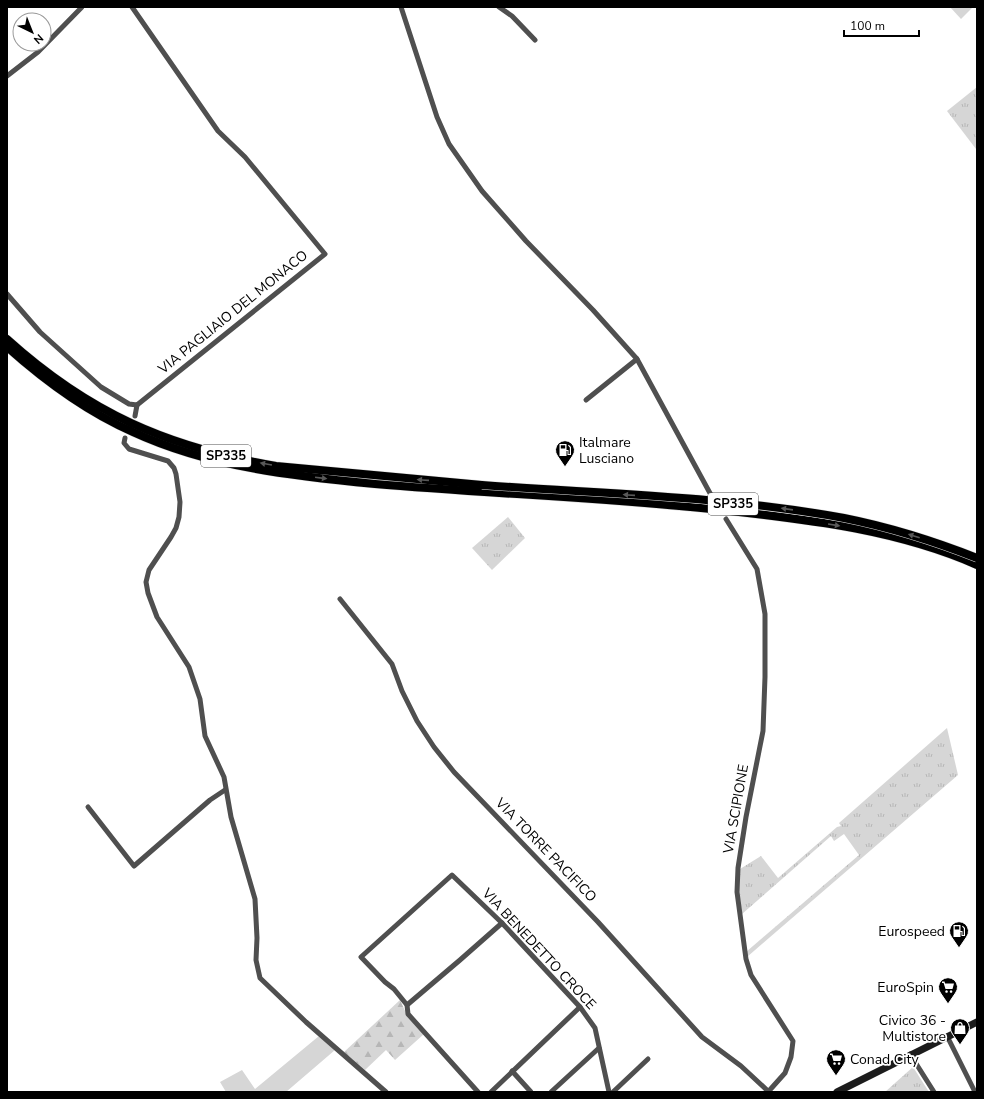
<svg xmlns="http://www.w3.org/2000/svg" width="984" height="1099" viewBox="0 0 984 1099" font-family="'Nunito Sans',sans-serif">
	<defs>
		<pattern id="grass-tufts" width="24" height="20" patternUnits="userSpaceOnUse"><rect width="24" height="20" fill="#d6d6d6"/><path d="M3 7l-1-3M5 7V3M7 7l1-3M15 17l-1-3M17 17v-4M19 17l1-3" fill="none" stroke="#b6b6b6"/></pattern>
		<pattern id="forest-firs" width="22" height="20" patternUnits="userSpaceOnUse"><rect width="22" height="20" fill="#d6d6d6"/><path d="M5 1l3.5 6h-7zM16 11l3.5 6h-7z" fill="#b6b6b6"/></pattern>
		<pattern id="park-crowns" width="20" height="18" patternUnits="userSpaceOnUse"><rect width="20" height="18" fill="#d6d6d6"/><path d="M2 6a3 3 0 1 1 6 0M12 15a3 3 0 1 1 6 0" fill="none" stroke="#b6b6b6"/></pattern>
	</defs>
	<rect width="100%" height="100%" fill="#fff"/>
	<g fill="url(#grass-tufts)">
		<path d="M950,7H973L961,19Z"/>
		<path d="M977,87V148L976,149L947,111Z"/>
		<path d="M508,517L525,538L492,570L472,548Z"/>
		<path d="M947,728L958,775L747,957L746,952L859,855L844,834L834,841L831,836L742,914L739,891L740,869L761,856L778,878L837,827L841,826L839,823Z"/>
		<path d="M913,1067L929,1092H885Z"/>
	</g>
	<path fill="url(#forest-firs)" d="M400,1000L406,1013L424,1034L395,1060L386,1050L365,1070L344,1052Z"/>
	<path fill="url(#park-crowns)" d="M950,982L954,991L946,995L942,986Z"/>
	<path fill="#d6d6d6" d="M319,1036L335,1050L286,1092H226L220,1082L242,1070L255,1089Z"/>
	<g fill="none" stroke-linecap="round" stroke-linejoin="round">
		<defs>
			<g id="trunk">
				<path d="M7,339C89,413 167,447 276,466L482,485"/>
				<path d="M7,347C45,381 87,412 133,432C209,467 292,476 375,484C493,494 612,498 730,511C813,520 900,531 977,565"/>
			</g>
		</defs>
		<use href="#trunk" stroke="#dbdbdb" stroke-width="9"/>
		<g stroke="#4f4f4f" stroke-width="5">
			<path d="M132,7L218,131L245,157L325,254L137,405"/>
			<path d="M401,7L437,117L449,144L482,191L526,241L593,310L637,359L711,495"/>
			<path d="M499,7L512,16L535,40"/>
			<path d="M7,76L38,52L82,7"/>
			<path d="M7,294L40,332L101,387L129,404L137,405"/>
			<path d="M586,400L637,359"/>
			<path d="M135,416L137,405"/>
			<path d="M125,438L124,443L129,449L168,461L174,468L176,474L180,502L179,517L176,528L171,537L149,570L146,582L148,593L157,617L189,667L200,699L205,736L224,777L231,817L255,899L257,938L256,960L260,978L306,1022L386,1092"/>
			<path d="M726,519L757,569L765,614V677L763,731L746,817L738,868L737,892L746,959L751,975L793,1041L791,1057L785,1073L768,1092"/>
			<path d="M340,599L392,664L402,691L417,721L434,747L454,772L598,922L702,1037L741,1066L769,1092"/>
			<path d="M88,807L134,866L210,800L225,790"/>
			<path d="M407,1005L460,960L502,923"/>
			<path d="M947,1036L975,1092"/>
			<path d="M910,1054L934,1092"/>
			<path d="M512,1071L531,1092"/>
			<path d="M478,1092L408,1014L407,1005L394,989L385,982L361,957L452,875L502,923L580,1007L595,1028L609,1092"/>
			<path d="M491,1092L580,1007"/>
			<path d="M551,1092L599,1048"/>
			<path d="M613,1092L648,1059"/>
		</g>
		<path stroke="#1c1c1c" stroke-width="7" d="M837,1092L977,1022"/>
		<use href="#trunk" stroke="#000" stroke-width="8"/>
		<defs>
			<path id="trunk-bridge" d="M482,485C603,494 725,496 844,518C889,527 934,541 977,558"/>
		</defs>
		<use href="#trunk-bridge" stroke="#dbdbdb" stroke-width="9" stroke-linecap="butt"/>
		<use href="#trunk-bridge" stroke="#000" stroke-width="8"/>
	</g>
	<defs><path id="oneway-solid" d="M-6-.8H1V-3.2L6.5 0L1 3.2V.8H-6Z"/></defs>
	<g fill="#595959">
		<use href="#oneway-solid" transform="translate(266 464) rotate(-170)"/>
		<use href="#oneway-solid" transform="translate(321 478) rotate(7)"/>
		<use href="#oneway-solid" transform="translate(423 480) rotate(-176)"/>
		<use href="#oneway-solid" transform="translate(629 495) rotate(-176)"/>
		<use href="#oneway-solid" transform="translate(787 509) rotate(-172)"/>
		<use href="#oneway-solid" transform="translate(834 525) rotate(9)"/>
		<use href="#oneway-solid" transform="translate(914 536) rotate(-162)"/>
	</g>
	<defs>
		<symbol id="fuel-pin" viewBox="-11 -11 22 30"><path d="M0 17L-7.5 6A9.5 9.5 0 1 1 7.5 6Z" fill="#000" stroke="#fff"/><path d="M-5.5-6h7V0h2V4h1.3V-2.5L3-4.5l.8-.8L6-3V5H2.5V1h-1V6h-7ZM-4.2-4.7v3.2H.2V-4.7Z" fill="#fff"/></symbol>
		<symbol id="supermarket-pin" viewBox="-11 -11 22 30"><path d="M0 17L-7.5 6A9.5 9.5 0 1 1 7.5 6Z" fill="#000" stroke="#fff"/><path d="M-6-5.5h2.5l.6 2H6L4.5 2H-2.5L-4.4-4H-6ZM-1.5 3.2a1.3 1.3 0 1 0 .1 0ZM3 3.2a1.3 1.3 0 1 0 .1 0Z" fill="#fff"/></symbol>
		<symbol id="shop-pin" viewBox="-11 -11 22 30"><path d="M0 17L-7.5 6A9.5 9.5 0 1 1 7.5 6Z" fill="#000" stroke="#fff"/><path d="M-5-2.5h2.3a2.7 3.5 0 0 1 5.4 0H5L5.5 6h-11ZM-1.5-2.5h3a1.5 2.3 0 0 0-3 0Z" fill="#fff"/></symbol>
	</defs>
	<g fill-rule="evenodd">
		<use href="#fuel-pin" x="554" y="439" width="22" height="30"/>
		<use href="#fuel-pin" x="948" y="920" width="22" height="30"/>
		<use href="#supermarket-pin" x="937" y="976" width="22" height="30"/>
		<use href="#shop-pin" x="949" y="1017" width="22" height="30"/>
		<use href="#supermarket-pin" x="825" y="1048" width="22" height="30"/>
	</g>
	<g text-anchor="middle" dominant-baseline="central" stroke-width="3.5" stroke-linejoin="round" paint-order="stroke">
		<g fill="#fff" stroke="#4c4c4c" stroke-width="1">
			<rect x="201" y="445" width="50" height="22" rx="3"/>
			<rect x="708" y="493" width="50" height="22" rx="3"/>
		</g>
		<g font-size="13" font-weight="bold" fill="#000">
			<text x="226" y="456">SP335</text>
			<text x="733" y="504">SP335</text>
		</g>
		<g font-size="14" fill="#000" stroke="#fff">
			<text transform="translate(233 312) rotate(-39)">VIA PAGLIAIO DEL MONACO</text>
			<text transform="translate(736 809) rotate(-80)">VIA SCIPIONE</text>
			<text transform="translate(546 850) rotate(46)">VIA TORRE PACIFICO</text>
			<text transform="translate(539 949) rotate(47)">VIA BENEDETTO CROCE</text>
		</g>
		<g font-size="14" fill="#000" stroke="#fff" text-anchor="end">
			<text x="579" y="442" text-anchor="start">Italmare<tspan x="579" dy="16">Lusciano</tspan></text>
			<text x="945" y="931">Eurospeed</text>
			<text x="934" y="987">EuroSpin</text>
			<text x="946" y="1020">Civico 36 -<tspan x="946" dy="16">Multistore</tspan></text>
			<text x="850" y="1059" text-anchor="start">Conad City</text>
		</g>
	</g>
	<rect width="984" height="1099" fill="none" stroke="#000000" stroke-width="16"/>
	<g transform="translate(32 32) rotate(137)"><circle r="19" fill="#ffffff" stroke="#999999"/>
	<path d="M0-3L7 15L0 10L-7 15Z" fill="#000000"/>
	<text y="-6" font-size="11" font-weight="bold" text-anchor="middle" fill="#000000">N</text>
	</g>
	<path d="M844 30v6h75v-6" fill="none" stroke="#000000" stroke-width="2"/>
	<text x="850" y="30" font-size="12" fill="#000000" stroke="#ffffff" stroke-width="3" paint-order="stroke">100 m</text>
</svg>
